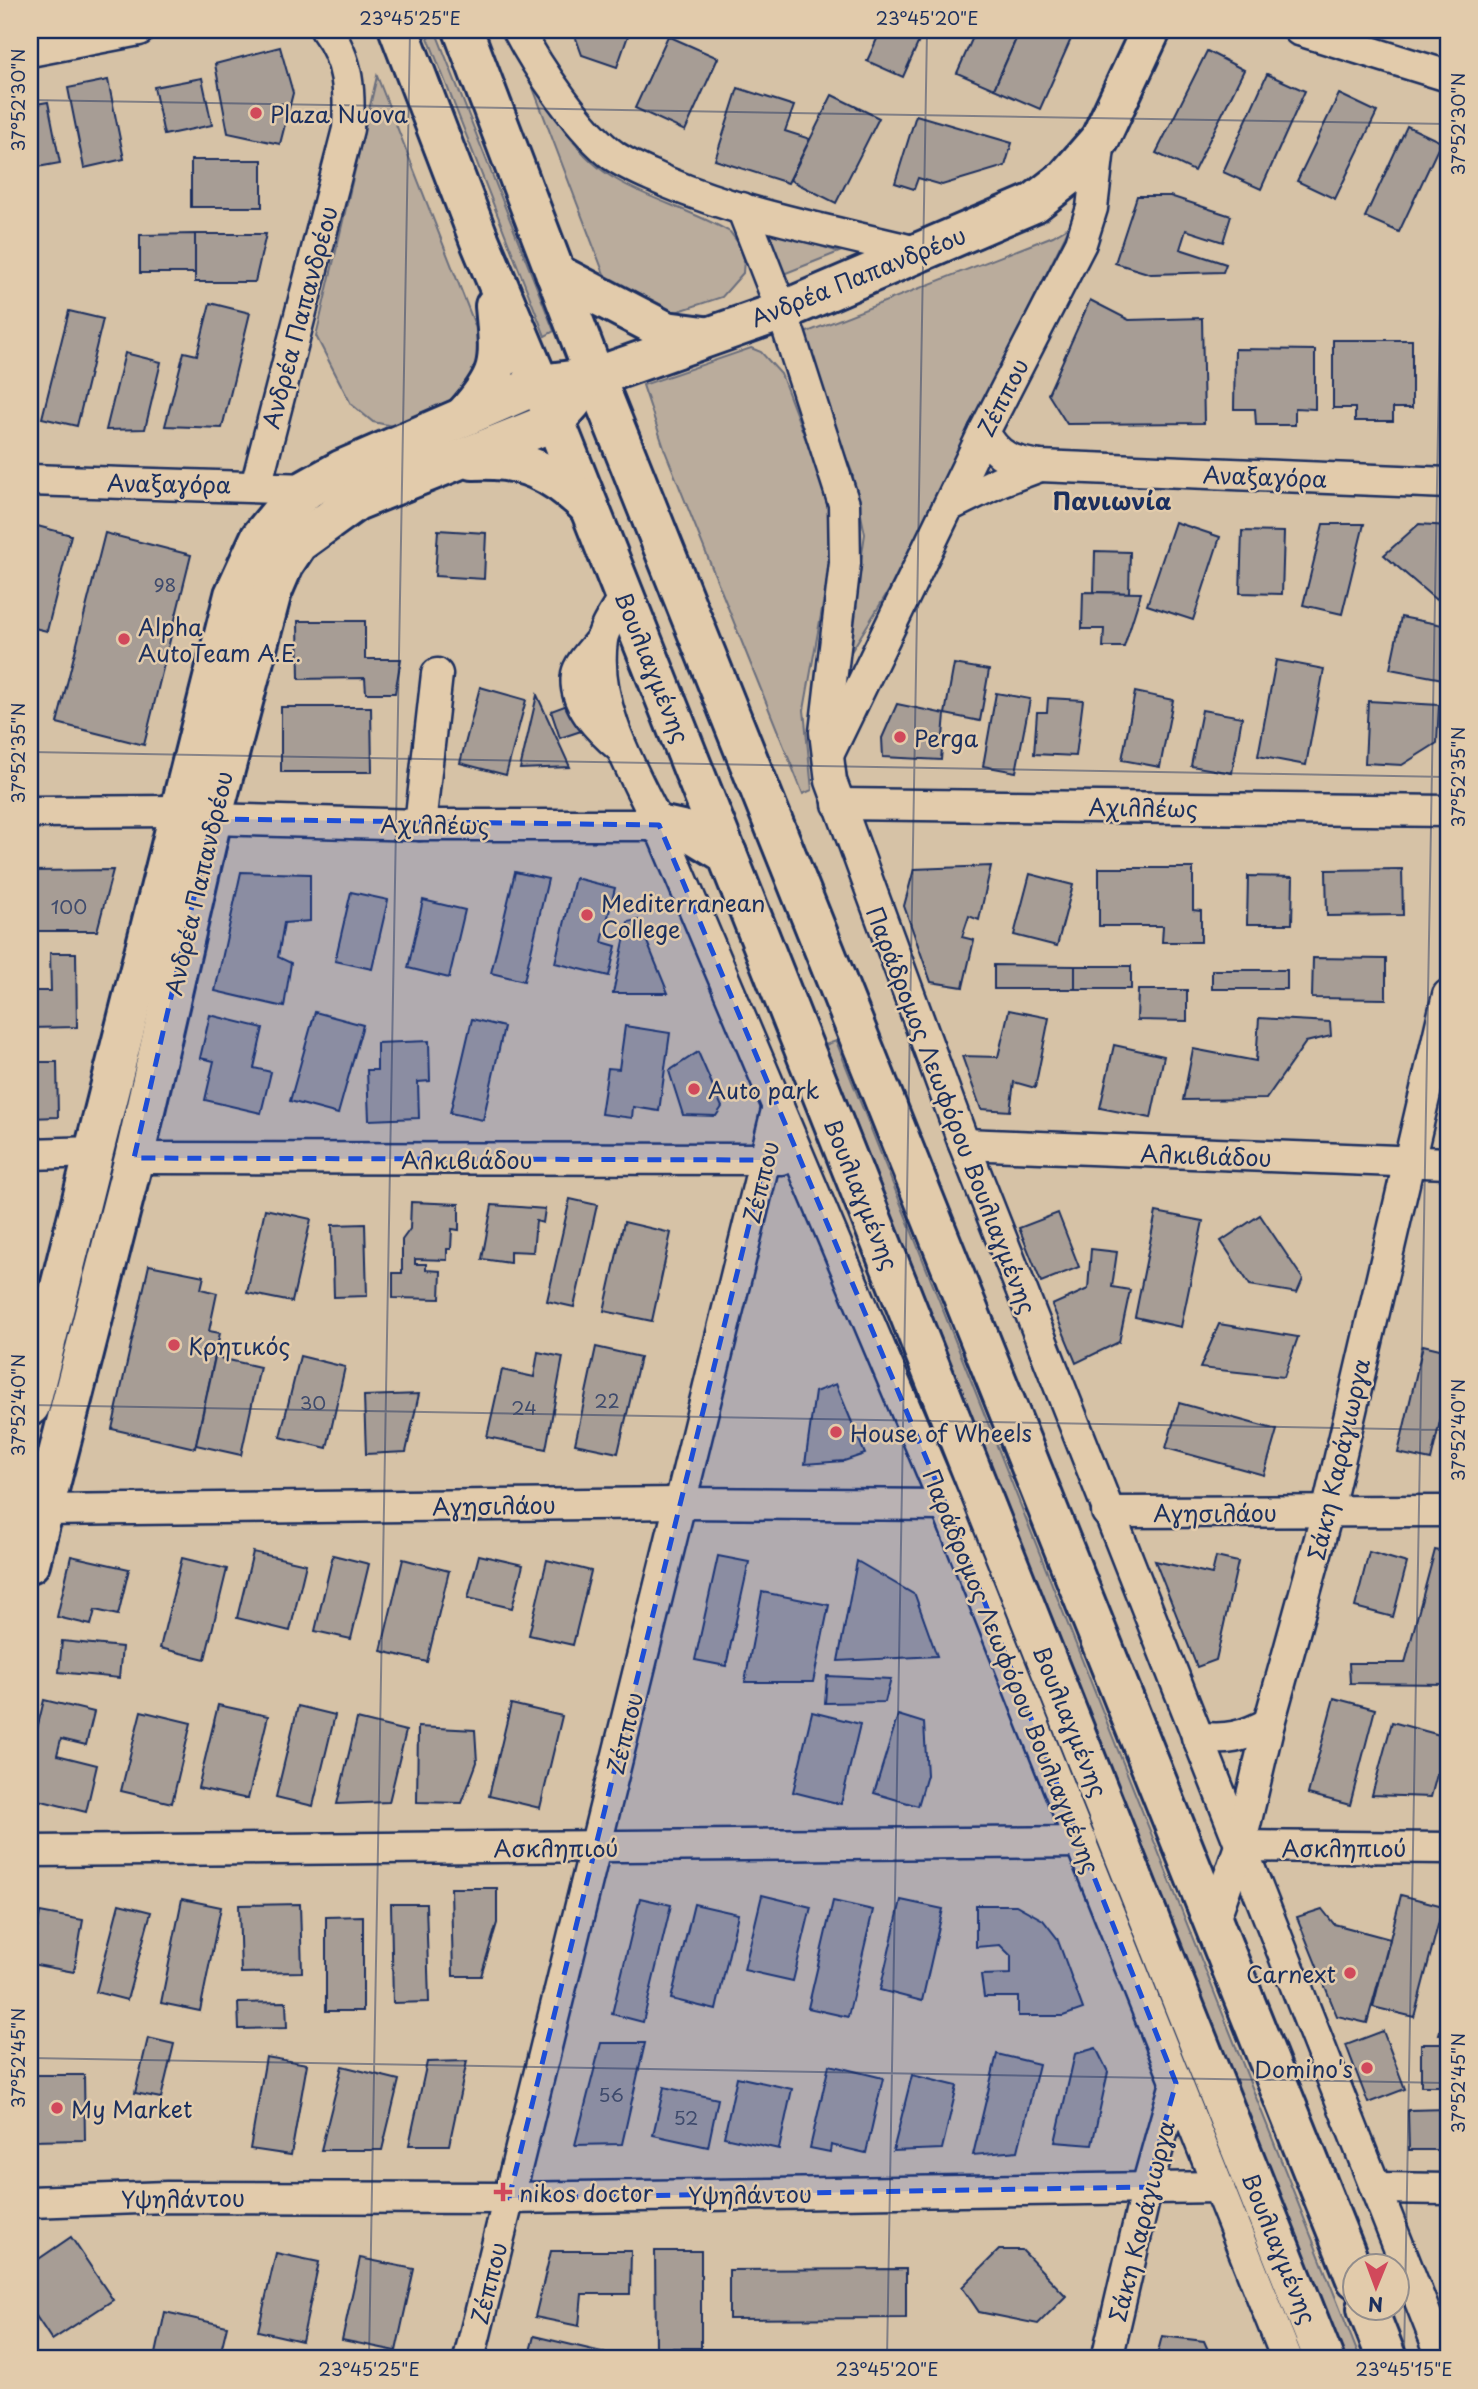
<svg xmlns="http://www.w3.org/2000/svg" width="1478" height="2389" viewBox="0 0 1478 2389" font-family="'Playpen Sans',sans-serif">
	<rect width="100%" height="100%" fill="#d6c2a6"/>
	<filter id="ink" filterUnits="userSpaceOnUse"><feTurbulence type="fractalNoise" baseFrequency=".0143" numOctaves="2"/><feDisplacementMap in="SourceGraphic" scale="14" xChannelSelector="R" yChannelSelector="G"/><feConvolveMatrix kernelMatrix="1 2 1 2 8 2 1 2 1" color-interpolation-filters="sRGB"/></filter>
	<g filter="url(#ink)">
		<g fill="#baac9c" stroke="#6a6e7d" stroke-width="2">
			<path d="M425,30H435L554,331L545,336Z"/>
			<path d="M522,59C547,103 571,154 617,180C653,201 694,211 730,232L739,244L744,259L743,273L722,297L676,312L634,302L604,274Z"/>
			<path d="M377,76L478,333L485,358L460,402L398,427L373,422L351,404L316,336Z"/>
			<path d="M1070,226L889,590L846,660L865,534L852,472L797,336L1053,236Z"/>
			<path d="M761,227L839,252L781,275Z"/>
			<path d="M751,348L761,352L781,374L829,501L831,535L828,576L804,710L812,790L803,794L665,451L643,385Z"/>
			<path d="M836,1041L1360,2359H1345L825,1045Z"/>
		</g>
		<g fill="#a79d95" stroke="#1b2f5e" stroke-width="2">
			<path d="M573,30H630L617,67L582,55Z"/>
			<path d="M881,30H924L903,77L867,61Z"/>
			<path d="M976,30H1020L994,89L957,73Z"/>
			<path d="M1020,30H1075L1040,109L994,89Z"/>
			<path d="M668,36L718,58L685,131L635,108Z"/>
			<path d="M280,47L293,93L280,144L228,133L215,64Z"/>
			<path d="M1207,51L1244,70L1194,171L1156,153Z"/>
			<path d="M1267,74L1305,91L1261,189L1223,172Z"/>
			<path d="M202,78L212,125L164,135L154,87Z"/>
			<path d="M108,80L124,159L84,168L68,88Z"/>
			<path d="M738,88L794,106L785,131L810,139L788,183L715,160Z"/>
			<path d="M1339,94L1377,112L1335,199L1297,181Z"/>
			<path d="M832,95L879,118L836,203L790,180Z"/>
			<path d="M48,102L60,163L32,168L30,105Z"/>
			<path d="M916,115L1012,143L1005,166L942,185L918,178L914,189L895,183Z"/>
			<path d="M1407,126L1441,142L1399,232L1365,217Z"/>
			<rect x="191" y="160" width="71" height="47"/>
			<path d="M1137,196H1170L1231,216L1223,242L1186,230L1180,249L1226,264L1223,272L1151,274L1115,263Z"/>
			<path d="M195,234V273H140V235Z"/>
			<path d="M195,234H266L255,282H195Z"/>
			<path d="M1090,300L1129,320L1202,318L1204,423L1067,424L1048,394Z"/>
			<path d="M210,303L250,313L222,428L165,426L184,352L197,355Z"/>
			<path d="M69,311L103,319L77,426L42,418Z"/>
			<path d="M30,326L37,328L30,355Z"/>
			<path d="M1333,340H1412V408H1393V421H1355V408H1333Z"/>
			<path d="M1235,349L1315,350V409L1295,408V425H1256L1255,409H1234Z"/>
			<path d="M125,353L161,362L145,429L106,430Z"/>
			<path d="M1175,522L1220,537L1193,620L1147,605Z"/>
			<path d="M30,524L71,535L47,631L30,627Z"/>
			<path d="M1323,524H1364L1342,614L1303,605Z"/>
			<path d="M1419,524L1448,526V592L1436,600L1384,555Z"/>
			<path d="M438,530L486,533L484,579L435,576Z"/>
			<path d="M1242,531L1284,532L1282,594L1240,593Z"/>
			<path d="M105,533L191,555L144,745L57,723Z"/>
			<path d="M1095,551L1130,552L1129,593L1094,592Z"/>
			<path d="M1083,592L1141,593L1124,647H1103L1104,629H1082Z"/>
			<path d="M1401,617L1448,626V680L1390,669Z"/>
			<path d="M298,621H365V659H401L395,693H366L365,678L299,679Z"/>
			<path d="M1276,660L1324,669L1306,765L1258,756Z"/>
			<path d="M954,664L989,670L980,721L945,714Z"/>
			<path d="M480,687L526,700L506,775L460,763Z"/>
			<path d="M1135,692L1173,700L1160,767L1122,760Z"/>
			<path d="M996,693L1030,699L1016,772L983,766Z"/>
			<path d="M537,695L570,767L520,769Z"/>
			<path d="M1048,698L1083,700L1076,756L1034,754L1037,712H1047Z"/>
			<path d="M578,701L587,729L560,738L551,711Z"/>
			<path d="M1368,701L1439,705L1437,743L1402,765L1365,763Z"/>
			<path d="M897,704L945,714L941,760L883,757L882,738Z"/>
			<path d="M281,707H371L372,772H281Z"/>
			<path d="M1202,710L1242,717L1232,773L1191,766Z"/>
			<path d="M991,866L979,920L969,916L962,937L974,940L963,987L931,982L904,906L914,869Z"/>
			<path d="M1099,868H1193V910L1201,911V942H1162L1163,926H1099Z"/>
			<path d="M1402,869L1403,915L1327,916L1326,870Z"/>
			<path d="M113,870L97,931H30V871Z"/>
			<path d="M241,872L310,874V921L284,923L278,957L291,963L284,1007L215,991Z"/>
			<path d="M515,872L548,879L524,981L491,973Z"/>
			<path d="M1030,874L1073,885L1057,946L1014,935Z"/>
			<path d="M1248,876L1293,877L1292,924H1247Z"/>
			<path d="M575,878L615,888L602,942L616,946L609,976L555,963Z"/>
			<path d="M351,892L388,900L372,969L335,961Z"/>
			<path d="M423,900L465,910L449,978L408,968Z"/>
			<path d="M638,920L668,993H613L628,922Z"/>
			<path d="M50,953H76L77,1027L30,1028V991H51Z"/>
			<path d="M1313,958L1386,959V999L1312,998Z"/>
			<path d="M994,965L1075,966V989H994Z"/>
			<rect x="1075" y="966" width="56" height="23"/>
			<rect x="1212" y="970" width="75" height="19"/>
			<path d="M1138,990H1187V1021L1137,1020Z"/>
			<path d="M1009,1010L1049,1018L1035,1088L1014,1082L1010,1111L981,1109L962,1056L998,1057Z"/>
			<path d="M315,1012L363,1025L338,1114L290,1101Z"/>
			<path d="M210,1015L263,1028L254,1068L271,1072L261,1113L205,1100L214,1061L200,1058Z"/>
			<path d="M1259,1018L1330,1022L1331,1036L1306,1042L1266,1099L1183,1100L1193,1049L1256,1061Z"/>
			<path d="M472,1019L504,1027L483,1120L450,1113Z"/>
			<path d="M625,1026L670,1033L659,1111L633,1107L632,1118L601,1114L608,1068L619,1069Z"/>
			<path d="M429,1041L430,1081L418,1082L419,1118L369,1120L367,1070H377V1043Z"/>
			<path d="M1114,1045L1164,1056L1151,1118L1100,1108Z"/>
			<path d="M698,1052L722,1107L716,1116L683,1115L669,1071Z"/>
			<path d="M30,1062H57L58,1117L30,1118Z"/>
			<path d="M570,1199L597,1205L574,1307L547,1301Z"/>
			<path d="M411,1202L459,1204V1230L452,1229L451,1249H447V1260L415,1259V1264H426V1270L441,1271L440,1299L393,1298V1273H402V1240L410,1229Z"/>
			<path d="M492,1205L545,1209L543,1223L536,1221L533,1252L510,1251V1263L482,1259Z"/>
			<path d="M265,1209L311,1219L292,1302L247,1293Z"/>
			<path d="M1156,1212L1203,1221L1181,1327L1135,1317Z"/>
			<path d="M1058,1213L1079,1267L1041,1282L1019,1228Z"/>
			<path d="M1260,1215L1303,1279L1297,1293L1250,1285L1221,1241Z"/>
			<path d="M624,1222L671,1233L652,1321L604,1311Z"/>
			<path d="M365,1224L367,1296L334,1297L332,1225Z"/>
			<path d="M1091,1249L1117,1252L1112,1287L1130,1290L1119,1342L1076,1363L1052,1305L1088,1289Z"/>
			<path d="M149,1265L204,1276L201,1289L217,1293L209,1331L220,1333L195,1448L112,1429Z"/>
			<path d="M1219,1324L1298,1337L1284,1377L1200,1368Z"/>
			<path d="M1423,1345L1448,1351V1387L1431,1460L1398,1453Z"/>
			<path d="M596,1347L640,1357L618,1453L575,1444Z"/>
			<path d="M538,1352L563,1357L546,1449L487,1437L502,1370L534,1377Z"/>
			<path d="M300,1356L345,1367L327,1448L280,1437Z"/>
			<path d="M215,1357L260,1367L241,1455L196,1445Z"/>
			<path d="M836,1384L865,1454L844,1461L805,1464L815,1392Z"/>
			<path d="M419,1394L406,1452L366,1454L364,1396Z"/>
			<path d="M1179,1403L1277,1430L1264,1475L1166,1448Z"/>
			<path d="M1435,1550L1448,1553V1684L1350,1683L1349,1663H1405Z"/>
			<path d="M253,1552L306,1564L290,1631L237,1618Z"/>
			<path d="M1369,1552L1407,1563L1393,1617L1355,1607Z"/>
			<path d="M333,1555L369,1564L351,1639L315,1631Z"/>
			<path d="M479,1555L523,1565L512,1608L468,1598Z"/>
			<path d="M71,1556L129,1569L118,1615L95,1610L91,1625L57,1617Z"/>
			<path d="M718,1556L749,1562L726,1666L695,1660Z"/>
			<path d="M1216,1557L1238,1562L1216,1660L1197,1667L1155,1561L1212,1574Z"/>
			<path d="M182,1558L227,1569L205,1659L160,1648Z"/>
			<path d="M403,1559L449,1571L427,1662L381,1651Z"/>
			<path d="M547,1560L591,1571L573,1645L529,1635Z"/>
			<path d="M857,1561L915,1595L937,1656L838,1661Z"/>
			<path d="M762,1592L829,1605L813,1682H745Z"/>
			<path d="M62,1641L122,1647L119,1678L59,1672Z"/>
			<path d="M827,1676L891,1679L885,1702L825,1703Z"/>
			<path d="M1334,1698L1375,1709L1350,1805L1308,1794Z"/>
			<path d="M44,1700L94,1712L86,1745L61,1739L57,1755L97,1765L86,1812L30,1798V1758Z"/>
			<path d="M511,1704L562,1716L540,1808L489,1796Z"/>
			<path d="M218,1705L268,1716L248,1799L198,1788Z"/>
			<path d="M298,1706L335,1715L313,1806L276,1797Z"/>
			<path d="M141,1711L191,1723L172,1803L121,1791Z"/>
			<path d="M812,1712L860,1724L841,1804L793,1792Z"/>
			<path d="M898,1715L924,1723L927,1775L918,1806L874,1793Z"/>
			<path d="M357,1719L406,1731L389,1802L337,1804Z"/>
			<path d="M1392,1722L1447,1737L1431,1797L1372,1795Z"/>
			<path d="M418,1727L475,1730L477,1762L462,1803L417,1802Z"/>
			<path d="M451,1888H497V1923L481,1976H453Z"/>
			<path d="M762,1895L811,1907L793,1981L744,1970Z"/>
			<path d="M1401,1895L1443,1906L1414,2017L1373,2007Z"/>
			<path d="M640,1898L671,1905L643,2022L612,2014Z"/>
			<path d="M182,1899L221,1907L200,2011L161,2003Z"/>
			<path d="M901,1900L943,1909L922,2001L880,1990Z"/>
			<path d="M833,1901L873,1910L848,2017L808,2008Z"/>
			<path d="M119,1904L151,1912L127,2000L96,1992Z"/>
			<path d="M300,1904L302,1972L241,1973L239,1905Z"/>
			<path d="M391,1904H426L429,2002L393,2003Z"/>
			<path d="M694,1904L738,1914L716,2010L671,1999Z"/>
			<path d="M976,1905H1016L1043,1920L1057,1938L1083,2009L1063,2016H1018V1997H984L981,1975L1011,1974V1956L1000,1945L976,1947Z"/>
			<path d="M1322,1909L1334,1924L1390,1939L1367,2023L1337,2016L1297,1917Z"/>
			<path d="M40,1912L83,1920L74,1972L31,1964Z"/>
			<path d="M363,1916V2011H326V1917Z"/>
			<path d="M286,2002L287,2028L239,2029L238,2003Z"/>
			<path d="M1447,2006L1448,2034H1439Z"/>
			<path d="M1383,2031L1405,2089L1368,2103L1346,2045Z"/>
			<path d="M148,2038L174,2044L161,2098L135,2093Z"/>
			<path d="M601,2043H645L622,2144L575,2145Z"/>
			<rect x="1421" y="2044" width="27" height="42"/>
			<path d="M1096,2048L1108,2072L1092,2145L1055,2142L1075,2054Z"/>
			<path d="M997,2054L1039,2064L1018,2151L973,2155Z"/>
			<path d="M266,2057L307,2064L291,2155L250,2149Z"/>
			<path d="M467,2061L449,2145H409L427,2062Z"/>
			<path d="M829,2065L883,2078L866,2153L831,2145L830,2152L810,2148Z"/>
			<path d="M342,2066L399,2080L382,2150H321Z"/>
			<path d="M30,2075H84L85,2140L30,2141Z"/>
			<path d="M912,2075L957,2086L942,2149L893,2151Z"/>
			<path d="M737,2077L792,2089L779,2149L724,2137Z"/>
			<path d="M664,2087L718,2099L708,2147L653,2135Z"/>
			<path d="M1448,2109V2150H1409L1408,2110Z"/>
			<path d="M71,2237L113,2300L52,2340L30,2307V2265Z"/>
			<path d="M999,2250H1022L1066,2296L1038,2324L979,2312L962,2287Z"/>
			<path d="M551,2251H631L630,2294H582L579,2326L535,2317Z"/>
			<path d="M655,2251H701V2348H656Z"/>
			<path d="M276,2253L319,2262L302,2341L258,2331Z"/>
			<path d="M360,2258L414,2269L396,2351L342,2340Z"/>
			<path d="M906,2269V2318L729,2319V2270Z"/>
			<path d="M165,2312L227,2326L219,2359H179L156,2354Z"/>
			<path d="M534,2336L606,2353L605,2359H528Z"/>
			<path d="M1162,2336L1204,2341L1212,2359H1156Z"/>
		</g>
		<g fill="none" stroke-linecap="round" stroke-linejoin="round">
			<defs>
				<g id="minor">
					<path d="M518,30C537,67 581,132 614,156C630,167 649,174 666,182C746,216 833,231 917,252"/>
					<path d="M1299,30L1448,76"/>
					<path d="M30,51L139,30"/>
					<path d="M742,208L782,311L844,504L845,563L825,732L831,781L964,1144L1443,2359"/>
					<path d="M984,432C997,457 1012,462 1040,466L1448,483"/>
					<path d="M30,480L307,489"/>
					<path d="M256,486L348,129C350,92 349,60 326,30"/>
					<path d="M949,506L1000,481L1040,466"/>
					<path d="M624,596C618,609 604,626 602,640C593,705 632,770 659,825L946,1505L1287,2359"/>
					<path d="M602,638C595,648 579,663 577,674C572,704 601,731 621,748"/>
					<path d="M829,753L984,432L1081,243L1092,208L1100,139"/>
					<path d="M838,804L1448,811"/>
					<path d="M30,812L178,811"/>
					<path d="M212,819L420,825H659"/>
					<path d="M420,825L437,674"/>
					<path d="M964,1144L1448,1163"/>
					<path d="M30,1154L96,1152"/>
					<path d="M134,1158L782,1159"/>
					<path d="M43,1510L680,1503L946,1505"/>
					<path d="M1107,1512L1448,1511"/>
					<path d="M1197,1737C1226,1741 1244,1737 1269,1723"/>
					<path d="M1240,1846L1448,1848"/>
					<path d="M30,1851L1082,1842"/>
					<path d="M1214,1920L1240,1846L1269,1723L1327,1513L1448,995"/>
					<path d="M1378,2188L1448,2189"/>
					<path d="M30,2202L167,2197L509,2198L1219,2187"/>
					<path d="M469,2359L778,1106"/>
					<path d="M1107,2359L1147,2187L1176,2083"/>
				</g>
				<g id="major">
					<path d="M399,30L479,239L555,421L1324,2359"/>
					<path d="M463,30L595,377L1356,2279"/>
					<path d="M555,273L666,331L704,336"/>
					<path d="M464,416C503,373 500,362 495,306"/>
					<path d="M473,460C522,457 553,472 588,506"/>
					<path d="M659,825L691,832L727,854"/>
					<path d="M30,1406L234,595L260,538L282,511L307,489L341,470L540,384L595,377L782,311L1034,203L1066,178L1100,139L1151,30"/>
					<path d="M30,1563L134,1158L212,819L272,592L284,564L298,543L356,501L555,421L572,402"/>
					<path d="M1367,2308L1387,2359"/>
				</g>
			</defs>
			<use href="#minor" stroke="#1b2f5e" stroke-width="35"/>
			<use href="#major" stroke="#1b2f5e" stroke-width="44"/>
			<use href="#minor" stroke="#e2cbab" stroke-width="30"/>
			<use href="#major" stroke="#e2cbab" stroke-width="38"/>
		</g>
	</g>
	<path fill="#1d4ed8" fill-opacity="0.2" stroke="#1d4ed8" stroke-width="5" stroke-dasharray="14 9" stroke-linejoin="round" d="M212,819L659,825L946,1505L1176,2083L1147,2187L509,2198L765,1160L134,1158Z"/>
	<path fill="none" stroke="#1b2f5e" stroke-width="2" stroke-opacity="0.45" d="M30,100L1448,124M30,752L1448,777M30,1405L1448,1430M30,2058L1448,2083M369,2359L410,30M887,2359L927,30M1404,2359L1445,30"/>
	<g fill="#d1495b" stroke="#e2cbab" stroke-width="2.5">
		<circle cx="256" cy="113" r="7"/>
		<circle cx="124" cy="639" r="7"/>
		<circle cx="900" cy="737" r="7"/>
		<circle cx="587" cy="915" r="7"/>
		<circle cx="694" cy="1089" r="7"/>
		<circle cx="174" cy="1345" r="7"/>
		<circle cx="836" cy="1432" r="7"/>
		<circle cx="1350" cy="1973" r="7"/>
		<circle cx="1367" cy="2068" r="7"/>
		<circle cx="57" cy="2108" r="7"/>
		<path d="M499.5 2181.5h7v7h7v7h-7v7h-7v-7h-7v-7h7z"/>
	</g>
	<g text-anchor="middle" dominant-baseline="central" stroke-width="5" stroke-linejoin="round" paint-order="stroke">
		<g font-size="19" fill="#3e4a6c">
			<text x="165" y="584">98</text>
			<text x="69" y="906">100</text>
			<text x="607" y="1400">22</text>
			<text x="313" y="1402">30</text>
			<text x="524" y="1407">24</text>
			<text x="611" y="2094">56</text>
			<text x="686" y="2117">52</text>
		</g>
		<g font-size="23" fill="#1b2f5e" stroke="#e2cbab" text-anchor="start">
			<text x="270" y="113">Plaza Nuova</text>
			<text x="138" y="626">Alpha<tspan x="138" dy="26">AutoTeam Α.Ε.</tspan></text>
			<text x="914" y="737">Perga</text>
			<text x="601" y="902">Mediterranean<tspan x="601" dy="26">College</tspan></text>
			<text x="708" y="1089">Auto park</text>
			<text x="188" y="1345">Κρητικός</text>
			<text x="850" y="1432">House of Wheels</text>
			<text x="1336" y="1973" text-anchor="end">Carnext</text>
			<text x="1353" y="2068" text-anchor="end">Domino's</text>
			<text x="71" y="2108">My Market</text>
			<text x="519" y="2192">nikos doctor</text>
		</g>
		<g font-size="23" fill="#1b2f5e" stroke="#e2cbab">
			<text transform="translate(858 276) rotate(-22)">Ανδρέα Παπανδρέου</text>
			<text transform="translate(299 317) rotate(-75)">Ανδρέα Παπανδρέου</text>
			<text transform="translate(1002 397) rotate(-63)">Ζέππου</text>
			<text transform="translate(1265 476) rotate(2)">Αναξαγόρα</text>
			<text transform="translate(169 483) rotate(1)">Αναξαγόρα</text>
			<text transform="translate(653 667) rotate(68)">Βουλιαγμένης</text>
			<text transform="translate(1143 807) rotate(1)">Αχιλλέως</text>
			<text transform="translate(435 824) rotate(1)">Αχιλλέως</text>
			<text transform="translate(198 883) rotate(-77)">Ανδρέα Παπανδρέου</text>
			<text transform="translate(952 1110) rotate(69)">Παράδρομος Λεωφόρου Βουλιαγμένης</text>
			<text transform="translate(1206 1155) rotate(2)">Αλκιβιάδου</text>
			<text x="467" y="1159">Αλκιβιάδου</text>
			<text transform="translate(760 1182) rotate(-76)">Ζέππου</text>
			<text transform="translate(862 1194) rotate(68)">Βουλιαγμένης</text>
			<text transform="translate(1338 1459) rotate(-77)">Σάκη Καράγιωργα</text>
			<text transform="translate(494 1505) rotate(-1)">Αγησιλάου</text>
			<text x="1215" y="1512">Αγησιλάου</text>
			<text transform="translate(1012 1671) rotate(68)">Παράδρομος Λεωφόρου Βουλιαγμένης</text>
			<text transform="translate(1071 1721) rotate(68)">Βουλιαγμένης</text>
			<text transform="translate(624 1733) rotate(-76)">Ζέππου</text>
			<text x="556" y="1847">Ασκληπιού</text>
			<text x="1344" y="1847">Ασκληπιού</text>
			<text transform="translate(750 2194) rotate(-1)">Υψηλάντου</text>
			<text transform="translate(183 2198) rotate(-1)">Υψηλάντου</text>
			<text transform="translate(1141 2221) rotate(-76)">Σάκη Καράγιωργα</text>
			<text transform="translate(1280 2248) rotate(68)">Βουλιαγμένης</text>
			<text transform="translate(488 2283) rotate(-76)">Ζέππου</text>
		</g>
		<g font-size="24" font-weight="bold" fill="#1b2f5e" stroke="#e2cbab">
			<text x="1112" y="500">Πανιωνία</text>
		</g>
	</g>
	<rect width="1478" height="2389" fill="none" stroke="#e2cbab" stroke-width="77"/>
	<g transform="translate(1376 2287) rotate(181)"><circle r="33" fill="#e2cbab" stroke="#928d8c" stroke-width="2"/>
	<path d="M0-5L12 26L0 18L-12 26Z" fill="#d1495b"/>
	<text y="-10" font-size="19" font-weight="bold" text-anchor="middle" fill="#1b2f5e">N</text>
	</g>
	<rect x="38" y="38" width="1402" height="2312" fill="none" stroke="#1b2f5e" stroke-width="2.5"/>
	<g font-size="18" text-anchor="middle" fill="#1b2f5e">
		<text x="410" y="25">23°45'25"E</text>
		<text x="927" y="25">23°45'20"E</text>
		<text transform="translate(19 100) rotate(-90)" y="6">37°52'30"N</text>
		<text transform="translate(1459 124) rotate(-90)" y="6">37°52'30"N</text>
		<text transform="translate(19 753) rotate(-90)" y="6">37°52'35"N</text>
		<text transform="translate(1459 777) rotate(-90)" y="6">37°52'35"N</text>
		<text transform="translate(19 1405) rotate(-90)" y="6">37°52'40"N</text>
		<text transform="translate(1459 1430) rotate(-90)" y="6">37°52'40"N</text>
		<text transform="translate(19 2058) rotate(-90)" y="6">37°52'45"N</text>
		<text transform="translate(1459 2083) rotate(-90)" y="6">37°52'45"N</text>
		<text x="369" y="2376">23°45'25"E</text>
		<text x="887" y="2376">23°45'20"E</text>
		<text x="1404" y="2376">23°45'15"E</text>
	</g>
</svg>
